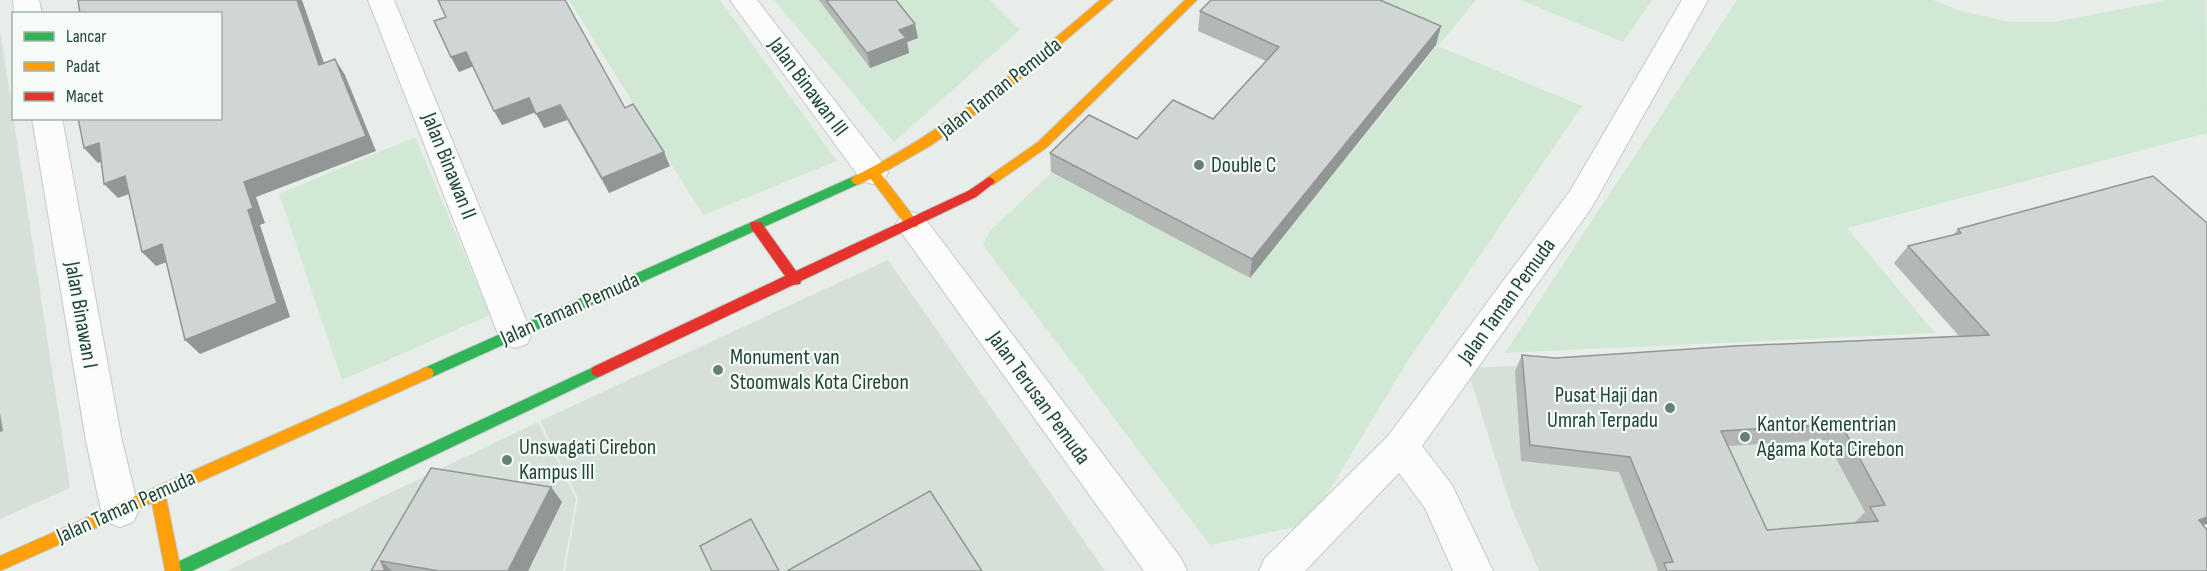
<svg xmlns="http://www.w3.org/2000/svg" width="2207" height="571" viewBox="0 0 2207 571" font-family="'Sofia Sans Condensed',sans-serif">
	<rect width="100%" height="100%" fill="#e8edea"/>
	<g fill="#d5e0d9">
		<path d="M0,30L70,488L0,519Z"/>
		<path d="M888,260L1105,571H565L578,498L540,421Z"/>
		<path d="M1946,348L2081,571H1539L1511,507L1467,368Z"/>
		<path d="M538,422L576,499L563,571H227Z"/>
	</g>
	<g fill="#d0e8d4">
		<path d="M569,0H720L837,161L703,215Z"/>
		<path d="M774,0H990L1020,30L894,142Z"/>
		<path d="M1333,0H1476L1438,46L1582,106L1407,362L1309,524L1210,545L983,245L990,231L1051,173L1251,277L1437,46Z"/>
		<path d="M1521,0H1652L1623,42Z"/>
		<path d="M1737,0H1933L1961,11L2011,22H2055L2168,0H2206L2207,133L1847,228L1935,333L1505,353Z"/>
		<path d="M415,137L490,315L342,380L279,194Z"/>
	</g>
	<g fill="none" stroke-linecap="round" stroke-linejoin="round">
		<defs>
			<g id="street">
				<path d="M13,0H39L42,14H14Z"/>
				<path d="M368,0H394L532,334L527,344L515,348L503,344L498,334Z"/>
				<path d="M730,0H757L884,165L888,173L884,181L873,184L862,181Z"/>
				<path d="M1682,0H1708L1592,207L1422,446L1452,485L1493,571H1453L1425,508L1399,473L1305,571H1259L1265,558L1388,436L1570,191Z"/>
				<path d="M32,118H62L122,441L139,510L133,522L120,527L107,522L101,510L86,441Z"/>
				<path d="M912,212L923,216L1181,558L1187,571H1144L901,232L896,224L901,216Z"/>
			</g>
			<g id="fast">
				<path d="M857,175L861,177L863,180L861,183L432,377L427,379L422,377L420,373L422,369Z"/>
				<path d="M598,365L603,367L605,371L603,375L192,571H167L169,566Z"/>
			</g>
			<g id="slow">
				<path d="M1100,0H1113L993,102L930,146L881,174L917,221L918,224L917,227H907L871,179L857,185L853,183L851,180L853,177C945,131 1022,67 1100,0Z"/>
				<path d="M1185,0H1197L1046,148L993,185H985L983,182L985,179L1038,142Z"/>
				<path d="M427,367L432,369L434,373L432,377L166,497L181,571H165L152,503L0,571V556Z"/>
			</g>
			<path id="jam" d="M989,177L993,179L995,182L976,197L801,281L800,284L793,285L603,375L598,377L593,375L591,371L593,367L785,276L751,228L750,225L751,222H761L796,271L968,191Z"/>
		</defs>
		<use href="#street" stroke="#c4cac7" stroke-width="2"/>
		<use href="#fast" stroke="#c3cbc7" stroke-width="2"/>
		<use href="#slow" stroke="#c3cbc7" stroke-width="2"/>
		<use href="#jam" stroke="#c3cbc7" stroke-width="2"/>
		<use href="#street" fill="#fcfcfc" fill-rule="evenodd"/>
		<use href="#fast" fill="#30b455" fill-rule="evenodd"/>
		<use href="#slow" fill="#ff9f0a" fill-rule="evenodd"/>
		<use href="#jam" fill="#e5322d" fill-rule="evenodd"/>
	</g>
	<g fill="#b3b8b5" fill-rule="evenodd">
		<path d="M819,0H896L918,38L907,42L909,53L870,68Z"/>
		<path d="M1200,11L1436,45L1250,278L1051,172L1050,153L1137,139L1213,119L1266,61L1198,31Z"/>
		<path d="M451,57L625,108L670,166L609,193L567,120L544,128L536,112L502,125L473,66L459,72Z"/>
		<path d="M1958,229L2203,525L2207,571H1657L1658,570L1619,472L1521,461L1515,371L1522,355L1556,358L1959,336L1894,263L1908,246L1953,235ZM1826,440L1865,512L1855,522V523L1767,530L1728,446Z"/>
		<path d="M431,468L551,487L562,502L528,571H371Z"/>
	</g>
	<g fill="#929694">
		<path d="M297,0H302L330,80L319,65Z"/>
		<path d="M915,24L918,38L907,42L909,53L870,68L867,53L899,30Z"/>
		<path d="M1441,26L1436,45L1250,278L1252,259Z"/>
		<path d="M466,52L474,66L459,72L451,57Z"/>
		<path d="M335,59L345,75L376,151L256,197L265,223L260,225L290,317L200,354L185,340L248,210L244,182Z"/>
		<path d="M529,98L536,112L502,125L494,111Z"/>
		<path d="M560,105L567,120L544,128L536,114Z"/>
		<path d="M99,143L112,158L98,163L84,148Z"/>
		<path d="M664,152L670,166L609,193L602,178Z"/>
		<path d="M125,176L138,191L118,198L104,184Z"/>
		<path d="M162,244L175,259L156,266L142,252Z"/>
		<path d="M0,413L3,431L0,432Z"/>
		<path d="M551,487L562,502L528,571H508Z"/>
		<path d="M2207,517V524L2176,534L2199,520Z"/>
		<path d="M381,561L392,571H385Z"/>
	</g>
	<g fill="#d0d6d3" stroke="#929694" stroke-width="1.5" fill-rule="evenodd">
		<path d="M78,0H297L319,65L335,59L366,136L244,182L253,208L248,210L277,303L185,340L162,244L142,252L125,176L104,184L99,143L84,148L78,118H220V14H80Z"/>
		<path d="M438,0H565L625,108L633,104L664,152L602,178L560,105L536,114L529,98L494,111L466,52L451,57L434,21L446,17Z"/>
		<path d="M826,0H896L915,24L899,30L906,38L867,53Z"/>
		<path d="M1211,0H1380L1441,26L1252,259L1050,153L1089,115L1137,139L1173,100L1213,119L1279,47L1200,11Z"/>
		<path d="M2153,176L2207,223V517L2199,520L2207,530V571H1667L1664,563L1673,562L1630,457L1530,445L1522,355L1556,358L1735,346L1989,335L1908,246L1961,233L1958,229ZM1841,424L1885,505L1870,507L1878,521L1767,530L1721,431Z"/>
		<path d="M431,468L551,487L508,571H439L381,561L385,571H371Z"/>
		<path d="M930,491L982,571H787Z"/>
		<path d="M751,519L779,571H712L700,546Z"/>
	</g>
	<g fill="#678076" stroke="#f7fbf8" stroke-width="2">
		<circle cx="1199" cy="165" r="6"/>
		<circle cx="718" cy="370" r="6"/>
		<circle cx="1670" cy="408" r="6"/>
		<circle cx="1745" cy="437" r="6"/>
		<circle cx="507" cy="460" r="6"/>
	</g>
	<g text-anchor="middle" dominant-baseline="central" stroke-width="4.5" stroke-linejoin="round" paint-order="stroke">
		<g font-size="22" fill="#214537" stroke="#f7fbf8">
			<text transform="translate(808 87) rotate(53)">Jalan Binawan III</text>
			<text transform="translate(1000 88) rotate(-38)">Jalan Taman Pemuda</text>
			<text transform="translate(449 166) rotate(68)">Jalan Binawan II</text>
			<text transform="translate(1507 301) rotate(-54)">Jalan Taman Pemuda</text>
			<text transform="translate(570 309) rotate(-24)">Jalan Taman Pemuda</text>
			<text transform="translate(81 315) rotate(80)">Jalan Binawan I</text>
			<text transform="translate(1039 398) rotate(54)">Jalan Terusan Pemuda</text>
			<text transform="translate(126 507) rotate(-24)">Jalan Taman Pemuda</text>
		</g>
		<g font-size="22" fill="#214537" stroke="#f7fbf8" text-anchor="start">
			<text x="1211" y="165">Double C</text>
			<text x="730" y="357">Monument van<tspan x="730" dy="25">Stoomwals Kota Cirebon</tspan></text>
			<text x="1658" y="395" text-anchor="end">Pusat Haji dan<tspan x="1658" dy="25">Umrah Terpadu</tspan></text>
			<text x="1757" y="424">Kantor Kementrian<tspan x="1757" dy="25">Agama Kota Cirebon</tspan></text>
			<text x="519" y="447">Unswagati Cirebon<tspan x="519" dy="25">Kampus III</tspan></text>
		</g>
	</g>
	<rect x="12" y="12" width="210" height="108" fill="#f7fbf8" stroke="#a1b2ab" stroke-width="1.5"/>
	<rect x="24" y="32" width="30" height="9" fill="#30b455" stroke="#a1b2ab" stroke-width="1.5"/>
	<text x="66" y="42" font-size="18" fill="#214537">Lancar</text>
	<rect x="24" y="62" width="30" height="9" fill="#ff9f0a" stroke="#a1b2ab" stroke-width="1.5"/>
	<text x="66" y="72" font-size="18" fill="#214537">Padat</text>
	<rect x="24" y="92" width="30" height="9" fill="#e5322d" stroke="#a1b2ab" stroke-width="1.5"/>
	<text x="66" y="102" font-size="18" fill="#214537">Macet</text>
</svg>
